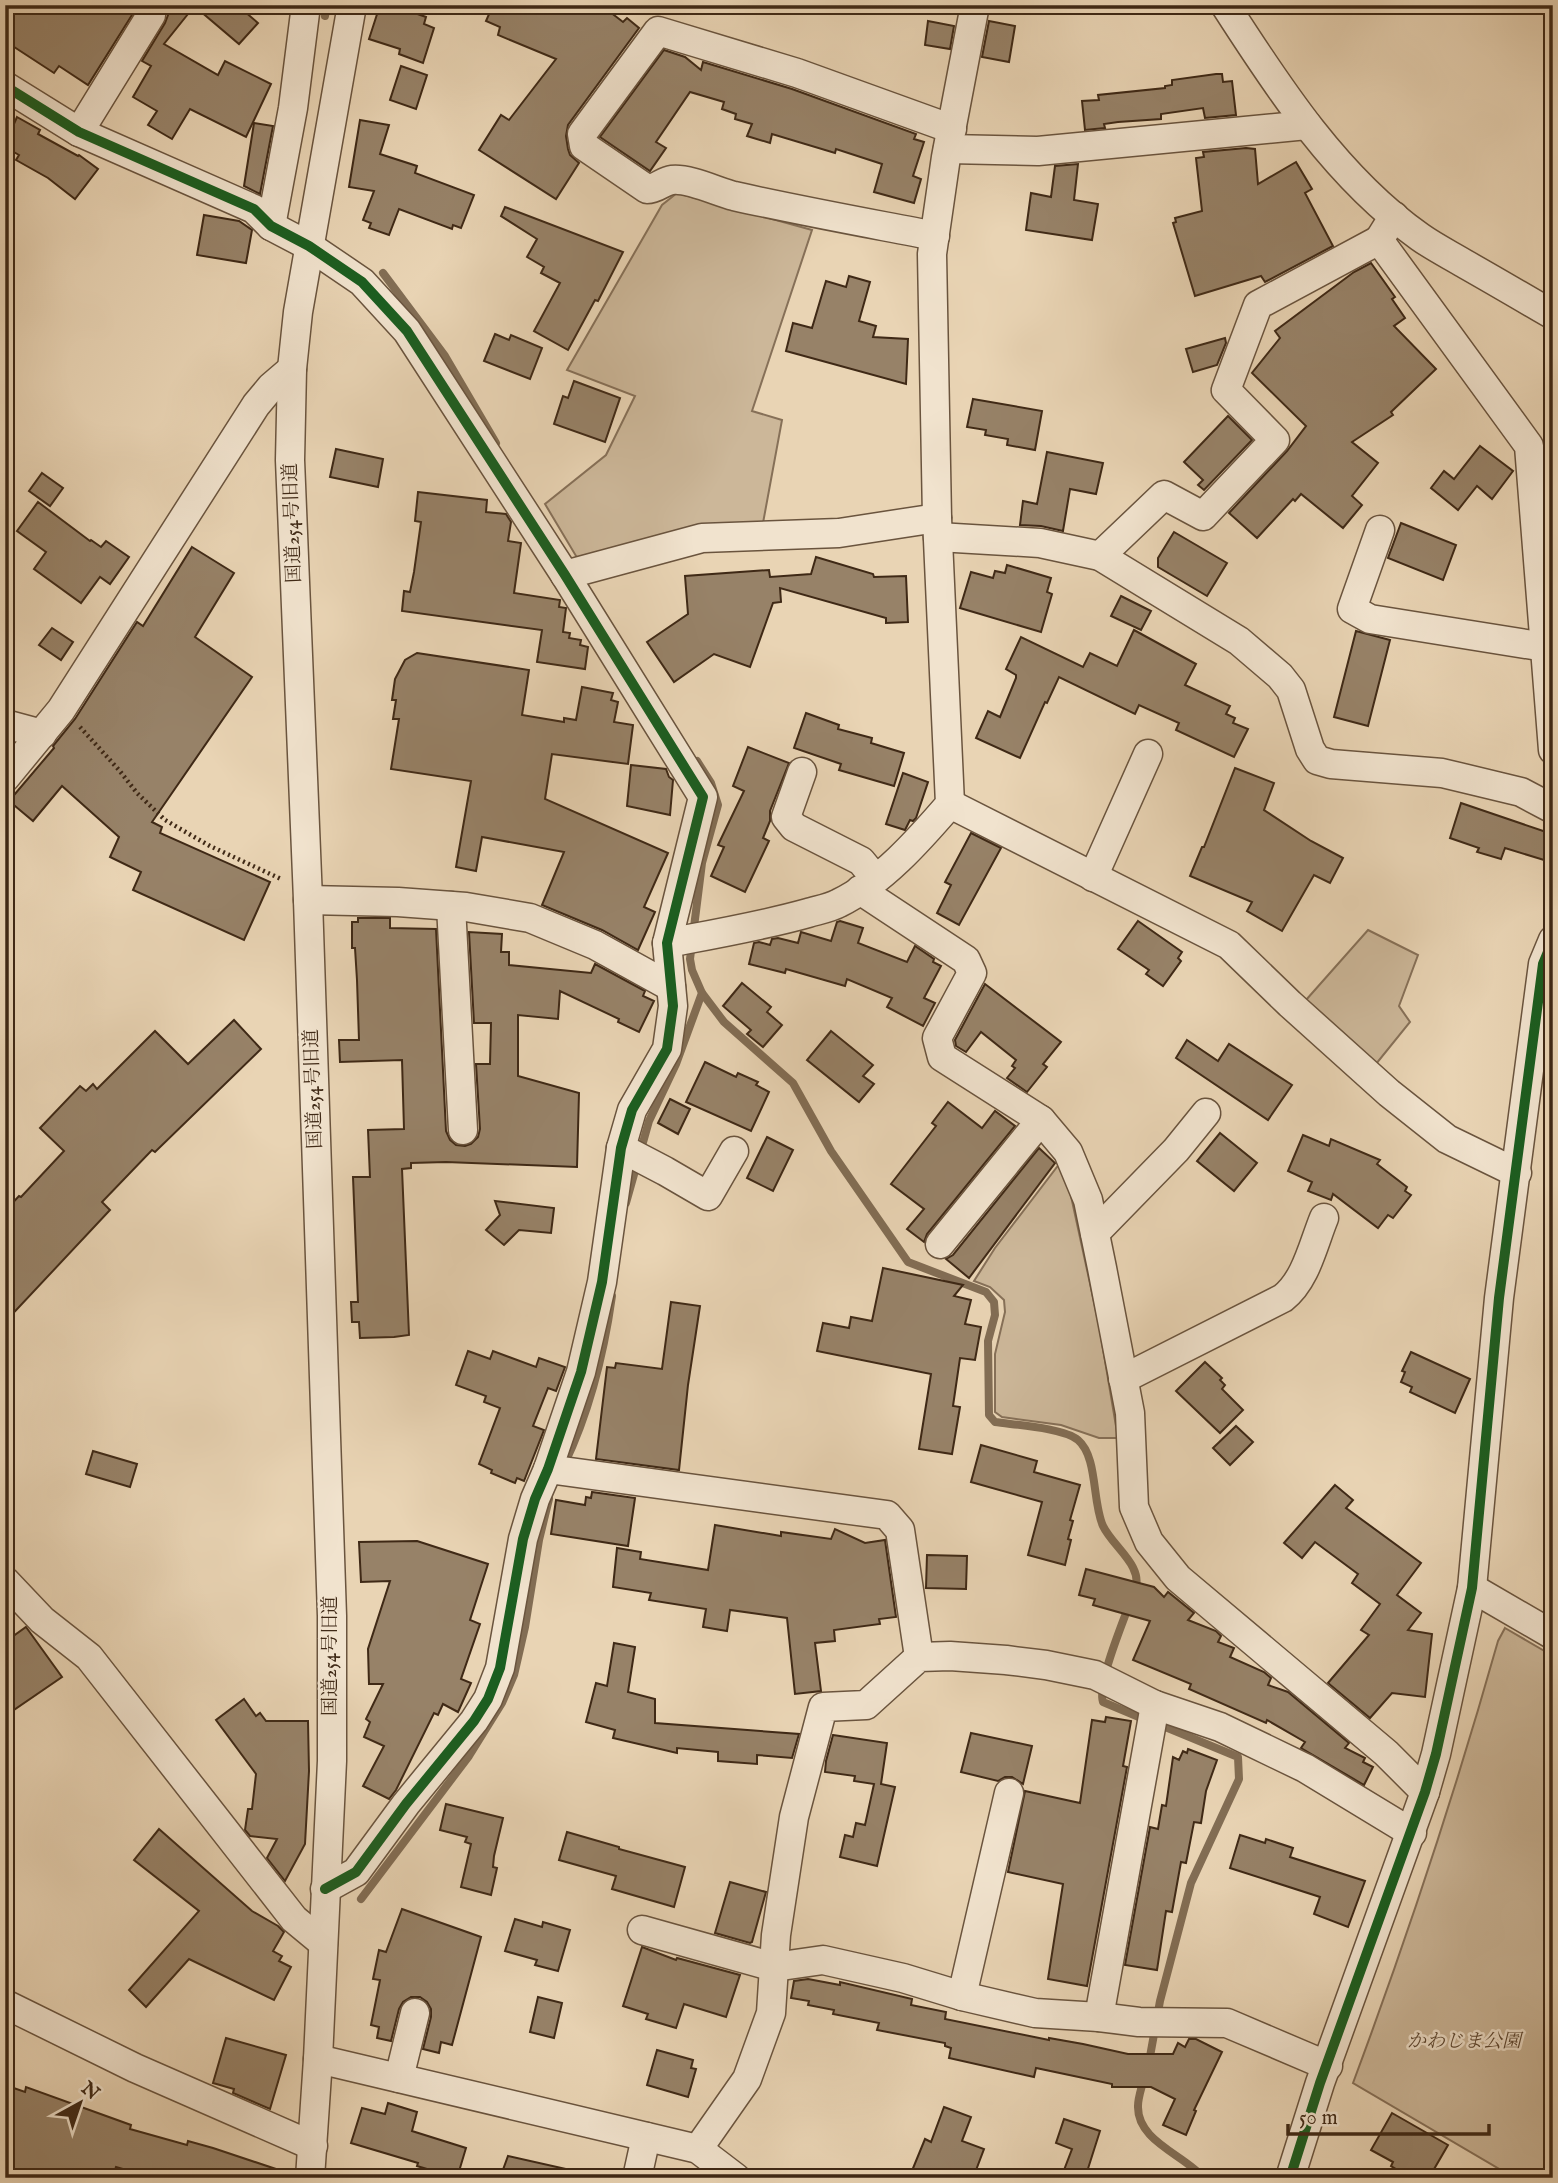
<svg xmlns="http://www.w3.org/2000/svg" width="1558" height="2183" viewBox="0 0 1558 2183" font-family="'IM FELL English','Noto Serif JP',serif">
	<rect width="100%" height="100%" fill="#e9d4b4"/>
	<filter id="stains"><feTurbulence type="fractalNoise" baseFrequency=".00286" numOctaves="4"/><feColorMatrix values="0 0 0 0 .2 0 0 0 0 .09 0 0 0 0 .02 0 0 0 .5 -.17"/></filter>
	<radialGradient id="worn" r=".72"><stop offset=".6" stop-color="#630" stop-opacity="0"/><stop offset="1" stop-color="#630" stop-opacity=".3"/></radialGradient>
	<g fill="#ccb799" stroke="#867058" stroke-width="2">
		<path d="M677,193L812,230L752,411L782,420L763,523L579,561L545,504L606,455L635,396L567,370L662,205Z"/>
		<path d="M1368,930L1418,955L1399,1006L1410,1022L1376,1064L1306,1000Z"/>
		<path d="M1060,1163L1066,1173L1099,1325L1118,1438H1099L1061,1425L1002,1417L995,1412V1354L1005,1312L1004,1300L990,1287L974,1281L995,1248Z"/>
		<path d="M1505,1628L1553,1656V2178H1510L1511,2176L1353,2083C1407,1938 1456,1790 1498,1641Z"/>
	</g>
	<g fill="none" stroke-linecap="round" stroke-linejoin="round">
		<g stroke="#826d54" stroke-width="8">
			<path d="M325,16L327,5"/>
			<path d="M383,273L445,356L496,443"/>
			<path d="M702,993L724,1022L793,1083L831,1151L908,1262L986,1292L994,1302L995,1315L988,1341L989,1415L995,1422C1015,1425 1064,1428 1078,1440C1098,1457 1092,1502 1103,1526C1113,1547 1144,1566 1135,1590"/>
			<path d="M626,1203L649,1121L676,1064L702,993L692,970L690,959L702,863L718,805L711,783L697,761"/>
			<path d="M564,1465C589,1413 604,1353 612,1296"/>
			<path d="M1129,1605C1122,1625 1097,1684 1103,1702L1146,1720"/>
			<path d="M361,1899L469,1756L502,1703L514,1675L525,1627L539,1540L549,1499"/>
			<path d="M1149,2062L1160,2001L1191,1883L1239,1779L1238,1757L1158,1724"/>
			<path d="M1144,2078C1142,2087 1138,2097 1138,2106C1137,2141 1183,2154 1204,2178"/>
		</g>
	</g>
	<g fill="#978268" stroke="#3f2916" stroke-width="2">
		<path d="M5,5H135L137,7L88,85L59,66L54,73L5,41Z"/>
		<path d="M164,5H177L188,14L164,44L218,75L225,61L271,84L246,137L190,109L172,139L148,125L157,111L133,97L151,66L142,61L165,23L168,15Z"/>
		<path d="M193,5H237L258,23L239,44Z"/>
		<path d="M380,5H392L426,17L424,24L434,28L423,63L399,54L400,49L369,39Z"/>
		<path d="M493,5H601L623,22L627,18L639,28L568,125L566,136L568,149L570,155L579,163L556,199L479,150L501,115L509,120L556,59L498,35L500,27L486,21Z"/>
		<path d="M928,21L954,26L950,49L925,45Z"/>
		<path d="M989,21L1015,26L1009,62L982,57Z"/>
		<path d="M664,50L685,57L701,70L703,62L792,89L916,134L914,139L924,142L913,176L921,179L914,203L874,192L882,164L836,149L835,153L772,134L770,143L747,136L752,124L735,119L736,114L722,109L724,102L690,92L656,142L666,148L650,171L600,137Z"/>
		<path d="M401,66L427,75L416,109L390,100Z"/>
		<path d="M1216,74H1222L1223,82L1232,81L1236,115L1205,118L1203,108L1161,114V119L1118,122L1104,124L1105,128L1085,130L1082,101L1099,100L1098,95L1165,88V86L1172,85V80Z"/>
		<path d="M17,117L40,130L38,134L78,156L79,155L98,169L75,199L48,178L16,160L19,155L5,147V120L14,124Z"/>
		<path d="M360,120L389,125L380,154L417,166L415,173L474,195L461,228L453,225L452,229L399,209L389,235L369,228L371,223L363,220L374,191L349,187Z"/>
		<path d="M254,123L273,126L260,194L244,186Z"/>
		<path d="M1246,148L1255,149L1258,184L1296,162L1312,189L1305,193L1333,246L1265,282L1261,276L1195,296L1173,223L1176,222L1175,218L1202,211L1196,158L1204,157L1203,152Z"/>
		<path d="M1078,164L1074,200L1098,204L1092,240L1026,230L1031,193L1051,197L1055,166Z"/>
		<path d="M505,207L623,252L598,301L595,300L568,350L534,331L560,283L541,273L544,267L527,257L537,239L501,216Z"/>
		<path d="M204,215L239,221L252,230L246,263L197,255Z"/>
		<path d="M1371,263L1395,297L1392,299L1405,318L1394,326L1436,369L1391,412L1393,415L1352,442L1378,463L1352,496L1362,505L1343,528L1301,494L1295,501L1293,499L1257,538L1229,513L1287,451L1306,426L1252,373L1280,338L1275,331L1354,272Z"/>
		<path d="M849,276L870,282L859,321L876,326L873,337L908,339L906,384L786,351L793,323L812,328L826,281L846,287Z"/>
		<path d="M495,334L509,340L511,335L542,348L530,379L484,361Z"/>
		<path d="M1225,338L1226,343L1217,365L1193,372L1186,349Z"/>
		<path d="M574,381L620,398L605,442L554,424L563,396L568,398Z"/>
		<path d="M973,399L1042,411L1035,450L1007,445L1008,439L985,435L986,430L967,427Z"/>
		<path d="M1228,416L1252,440L1204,490L1198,485L1203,480L1184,462Z"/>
		<path d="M1480,446L1513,471L1492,499L1477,486L1458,510L1431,488L1444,471L1454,479Z"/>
		<path d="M336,449L383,459L378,487L330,477Z"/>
		<path d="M1047,452L1103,463L1096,494L1070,489L1063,531L1041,526L1020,525L1023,501L1037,504Z"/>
		<path d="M42,473L63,488L50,506L29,491Z"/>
		<path d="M418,492L487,500L486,512L506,514L511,522L508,541L521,543L514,593L560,600L559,607L566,608L563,632L570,633L569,638L581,640L580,645L588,647L585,669L537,662L542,630L402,611L404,591L410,592L414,572L421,522L415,521Z"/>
		<path d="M38,502L90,541L91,540L101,547L106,541L129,557L110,584L100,577L81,603L34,569L46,552L17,531Z"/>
		<path d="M1401,523L1456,545L1443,580L1388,558Z"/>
		<path d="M1174,532L1227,563L1207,596L1158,567V558Z"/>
		<path d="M192,547L234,573L195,637L252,677L152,822L162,827L160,833L270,882L244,940L133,890L141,872L110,857L119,837L62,786L33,821L9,801L54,748L53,746L75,719L137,622L143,626Z"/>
		<path d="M816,557L873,574L874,577L906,576L908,622L886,623V618L780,588L781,602L773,603L750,667L714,654L674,682L647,642L688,614L685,576L769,570L770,577L811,574Z"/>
		<path d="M1007,565L1051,578L1047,592L1052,594L1041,632L960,608L971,572L993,578L995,571L1005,573Z"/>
		<path d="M1121,596L1151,611L1141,630L1111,616Z"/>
		<path d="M52,628L73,642L61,660L39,645Z"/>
		<path d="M1134,630L1196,664L1185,685L1230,706L1226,714L1235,718L1233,723L1248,729L1234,757L1176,730L1179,723L1139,705L1135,714L1059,677L1047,703L1045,702L1020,758L976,738L988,711L1000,717L1016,678V675L1006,669L1021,637L1083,667L1090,653L1117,666Z"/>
		<path d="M1356,631L1390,640L1368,726L1334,717Z"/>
		<path d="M417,653L529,670L522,715L564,722V718L576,720L582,687L613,693L611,700L618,702L614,722L633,725L628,764L552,754L545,799L668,853L644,907L655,912L638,950L602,930L542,905L564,852L482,837L476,871L456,867L471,781L391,769L399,719H393L396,700H392L395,679L405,660Z"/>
		<path d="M806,713L839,725L838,729L872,738L871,743L904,753L894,786L839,770L841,764L794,748Z"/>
		<path d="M748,747L789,763L770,811V821L763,838L769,841L745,892L711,876L724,847L718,845L744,791L733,786Z"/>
		<path d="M631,765L666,769L669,777L673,780L670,815L627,806Z"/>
		<path d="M1235,768L1274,783L1264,810L1311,841L1343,858L1330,883L1314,875L1282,931L1247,911L1252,902L1190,876L1202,847H1204Z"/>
		<path d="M903,773L928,782L916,818L913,821L910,820L905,830L886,824Z"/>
		<path d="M1461,803L1552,834L1544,860L1505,848L1501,859L1477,852L1479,848L1450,838Z"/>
		<path d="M971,833L1001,848L959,925L937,913L951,885L945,882Z"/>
		<path d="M358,918H390V928L436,929L446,1131L450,1140L456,1145L465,1146L471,1144L478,1137L480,1129L476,1064H490L491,1023H474L469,932L502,934L501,952H509V965L591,973L595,964L645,991L643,996L654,1001L639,1032L618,1022L619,1019L560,991L558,1019L518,1015V1076L579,1093L577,1167L446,1162L411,1163V1168L402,1169L409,1335L394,1337L360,1338L359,1322H352L351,1302H358L353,1177H370L368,1130L404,1129L402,1060L340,1062L339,1040H359L357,980L355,948H352V922H358Z"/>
		<path d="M840,921L863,928L858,943L907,962L915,946L934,959L933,962L941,966L924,998L935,1003L923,1026L887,1007L892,998L847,979L845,986L786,969L785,973L749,964L754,943L759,942L770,945L772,939L778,938L798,943L801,932L831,941L837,922Z"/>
		<path d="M1138,921L1182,952L1178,958L1181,961L1163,986L1146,974L1149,970L1118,949Z"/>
		<path d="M742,983L771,1007L767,1012L782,1025L763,1047L747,1034L751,1030L723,1006Z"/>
		<path d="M985,984L1061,1042L1043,1064L1047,1067L1027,1092L1007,1078L1015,1068L1012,1066L1016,1060L981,1032L966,1052L956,1046L955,1040Z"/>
		<path d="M234,1020L261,1049L155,1152L152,1150L102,1202L110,1210L5,1322V1211L19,1196L21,1197L64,1151L40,1128L80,1086L86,1091L93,1084L97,1089L155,1031L188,1064Z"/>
		<path d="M831,1031L873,1065L863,1076L874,1084L859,1102L807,1060Z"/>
		<path d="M1187,1040L1218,1061L1229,1044L1292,1085L1268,1120L1176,1058Z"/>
		<path d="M705,1062L736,1077L738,1073L758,1082L756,1085L769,1092L751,1131L686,1102Z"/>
		<path d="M670,1099L690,1109L678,1134L658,1123Z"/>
		<path d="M948,1102L982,1128L995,1111L1015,1126L927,1234L924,1242L907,1229L924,1209L891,1184L936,1126L932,1123Z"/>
		<path d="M1220,1133L1257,1163L1234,1191L1197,1161Z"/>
		<path d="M1303,1135L1329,1146L1331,1139L1380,1160L1377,1164L1407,1187L1405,1191L1411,1195L1393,1218L1388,1215L1378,1228L1333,1194L1331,1200L1308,1191L1312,1182L1288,1171Z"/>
		<path d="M767,1137L793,1150L773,1191L747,1178Z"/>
		<path d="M1039,1148L1055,1163L969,1278L946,1259L953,1255Z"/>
		<path d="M495,1201L554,1208L551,1233L519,1230L504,1245L486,1230L500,1215Z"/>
		<path d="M883,1268L963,1285L954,1296L971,1300L965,1324L981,1327L975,1360L960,1358L953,1406L960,1407L952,1454L919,1449L931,1374L817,1351L823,1323L849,1328L851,1317L872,1321Z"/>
		<path d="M671,1302L700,1306L688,1385L679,1470L596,1459L607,1367L615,1368L616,1363L662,1369Z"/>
		<path d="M468,1351L490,1359L493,1351L536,1367L539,1358L565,1367L556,1391L548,1388L533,1426L544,1430L524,1481L517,1478L515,1483L491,1473L492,1470L479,1464L500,1408L484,1402L486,1396L456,1385Z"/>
		<path d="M1411,1352L1470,1379L1455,1413L1410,1392L1412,1387L1401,1382L1405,1372L1402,1371Z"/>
		<path d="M1205,1362L1222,1378L1220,1380L1225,1385L1222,1389L1243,1410L1220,1433L1176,1391Z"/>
		<path d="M1236,1426L1253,1442L1230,1465L1213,1448Z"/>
		<path d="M981,1445L1037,1461L1034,1472L1080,1485L1070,1520L1073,1521L1068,1539L1071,1540L1065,1565L1028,1555L1042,1502L971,1482Z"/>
		<path d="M93,1451L137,1464L130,1487L86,1474Z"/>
		<path d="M1335,1485L1353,1500L1346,1508L1421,1563L1397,1595L1421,1613L1408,1630L1432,1634L1425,1697L1392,1693L1370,1718L1328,1683L1369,1635L1361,1630L1380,1604L1352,1583L1358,1574L1315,1542L1302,1558L1284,1543Z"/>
		<path d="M592,1492L635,1498L628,1546L551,1534L556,1500L585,1505L586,1497L591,1498Z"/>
		<path d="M715,1525L781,1536V1532L831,1539L835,1529L865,1543L885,1540L896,1617L879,1619L880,1624L834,1630L835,1641L815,1643L821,1691L795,1694L787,1618L730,1610L727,1631L703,1627L706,1609L649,1600L651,1593L613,1587L617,1548L641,1552L640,1559L708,1570Z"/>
		<path d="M417,1541L488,1564L470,1620L480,1624L461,1679L471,1683L458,1712L443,1704L438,1715L434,1713L396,1790L389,1799L363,1786L384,1746L364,1737L370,1722L366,1719L383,1684H369L368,1649L390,1581L361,1582L359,1542Z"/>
		<path d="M927,1555L967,1556L966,1589L926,1588Z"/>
		<path d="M1086,1569L1154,1587L1164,1597L1168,1592L1194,1613L1188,1620L1216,1631L1221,1636L1218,1642L1234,1648L1230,1657L1264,1672L1271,1678L1268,1685L1288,1692L1349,1743L1345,1748L1365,1758L1363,1762L1373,1767L1364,1785L1301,1748L1305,1742L1267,1720L1266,1723L1189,1689L1191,1684L1133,1660L1150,1621L1093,1605L1095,1599L1079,1595Z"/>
		<path d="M26,1627L62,1677L5,1716V1642Z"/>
		<path d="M614,1643L635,1647L628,1692L655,1699V1723L799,1734L792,1758L757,1755V1764L718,1761V1752L677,1748V1753L613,1738L615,1730L586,1722L596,1683L607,1686Z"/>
		<path d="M244,1699L256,1716L260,1713L266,1721H308L309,1771L305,1844L285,1881L267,1858L277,1839L250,1836L245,1830L248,1809H252L256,1774L216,1720Z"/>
		<path d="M1106,1717L1131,1721L1123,1766L1127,1767L1087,1986L1048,1979L1063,1884L1008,1872L1025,1791L1080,1803L1092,1720L1105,1722Z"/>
		<path d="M971,1733L1032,1746L1023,1784L1012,1777H1005L998,1781L961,1772Z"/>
		<path d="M833,1735L887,1743L881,1784L895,1787L877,1866L840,1857L845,1835L853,1837L856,1823L865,1825L874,1784L854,1781L855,1776L825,1772L826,1761Z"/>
		<path d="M1188,1749L1217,1760L1206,1791L1201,1823L1194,1822L1186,1863L1181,1862L1172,1912L1166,1911L1157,1970L1125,1965L1150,1827L1158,1829L1162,1805L1166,1806L1173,1757L1179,1760L1183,1751L1187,1753Z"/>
		<path d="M446,1804L503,1818L494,1856L493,1867L497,1868L491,1895L461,1887L471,1844L465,1842L467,1837L440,1830Z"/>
		<path d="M159,1829L252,1911L278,1926L284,1932L273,1951L282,1956L279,1961L291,1967L274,2000L189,1959L146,2007L129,1990L199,1911L134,1860Z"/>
		<path d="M567,1832L619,1847V1849L685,1867L674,1907L612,1889L616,1876L559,1860Z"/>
		<path d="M1240,1835L1265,1843L1266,1839L1293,1848L1290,1857L1365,1881L1348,1927L1314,1914L1320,1897L1230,1868Z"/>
		<path d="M730,1882L766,1892L752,1942L750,1943L715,1933Z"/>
		<path d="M402,1909L481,1937L452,2045L441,2042L439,2053L423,2049L431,2017V2009L427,2002L420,1997H411L403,2002L399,2009L391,2041L377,2038L379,2027L371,2025L380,1980L373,1979L379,1950L386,1952Z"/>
		<path d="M515,1919L542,1927L543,1922L570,1930L558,1971L535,1965L537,1960L505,1951Z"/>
		<path d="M642,1947L676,1960L677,1958L740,1975L726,2017L684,2004L676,2028L646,2019L648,2014L623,2006Z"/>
		<path d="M808,1979L840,1985V1982L912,1999L911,2005L946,2012L945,2019L1049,2040V2038L1083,2044L1128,2054H1173L1178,2043L1185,2047L1189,2039H1196L1222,2052L1194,2110L1196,2111L1186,2135L1163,2125L1175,2099L1151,2087H1112V2084L1036,2068L1034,2077L949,2058L951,2048L945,2046V2043L877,2030L879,2023L833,2014L834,2010L808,2005L809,2001L791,1998L794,1981Z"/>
		<path d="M538,1997L562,2003L554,2038L530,2032Z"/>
		<path d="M226,2038L286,2055L270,2109L233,2093L234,2089L213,2083Z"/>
		<path d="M657,2050L693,2060L691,2068L696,2069L688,2097L647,2085Z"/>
		<path d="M5,2085L25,2092L26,2087L131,2125L130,2129L187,2145L188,2141L213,2148L288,2173V2178H154L116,2167L112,2178H5Z"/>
		<path d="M388,2103L417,2112L412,2131L466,2148L457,2178L417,2166L418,2163L351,2143L362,2108L385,2114Z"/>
		<path d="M944,2107L971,2117L962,2141L984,2149L973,2178H909L925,2139L931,2142Z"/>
		<path d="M1392,2113L1448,2145L1430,2176L1420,2170L1416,2178H1411L1391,2166L1393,2162L1371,2150Z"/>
		<path d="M1064,2119L1100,2131L1085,2178H1061L1072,2149L1056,2143Z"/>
		<path d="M508,2156L566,2169L565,2178H500Z"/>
	</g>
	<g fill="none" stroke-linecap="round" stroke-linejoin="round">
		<defs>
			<g id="minor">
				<path d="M1225,5C1279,89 1337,178 1420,237C1434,247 1450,255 1465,264C1495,281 1524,298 1553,315"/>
				<path d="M5,86L79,132L254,209L271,226L309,246L362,282L407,331L565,575L703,797L667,943L673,1006L667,1049L632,1110L621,1148L602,1282L581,1372L548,1469L535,1499L523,1539L500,1668L488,1699L474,1721L406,1804L356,1872L325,1889"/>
				<path d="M79,132L151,15"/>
				<path d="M948,149L1038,151L1307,125"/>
				<path d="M1394,216L1379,240L1529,446L1553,750"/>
				<path d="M271,226L293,108L306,5"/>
				<path d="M935,236C868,223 801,211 734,196C718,192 689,178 672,180C663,181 657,189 647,189L584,146L582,134L658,31L797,73L952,129"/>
				<path d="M1380,530L1352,609L1370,619L1545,647"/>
				<path d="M938,537L1040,543L1100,556L1239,641L1280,676L1291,690L1310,749L1317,760L1331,764L1442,773L1521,792L1553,809"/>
				<path d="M1100,556L1164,495L1203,516L1275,440L1226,390L1258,305L1379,240"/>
				<path d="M565,575L702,538L839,533L937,518"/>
				<path d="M5,724L42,734"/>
				<path d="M802,772L786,817L794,827L861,861L875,878"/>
				<path d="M5,778L61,710L256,405L271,387L292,369"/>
				<path d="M950,804L1229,945L1290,1004L1389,1093L1447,1139L1517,1173"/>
				<path d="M1093,877L1148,754"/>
				<path d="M860,890L966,960L972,973L937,1038L942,1057L1041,1120L1068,1152L1088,1200L1102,1268L1130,1413L1134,1507L1149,1542L1178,1578L1386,1753L1425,1792"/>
				<path d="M308,900L398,902L466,907L530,918L595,945L671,987"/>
				<path d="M451,906L463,1130"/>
				<path d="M667,943C715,934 762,926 808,913C818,910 830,908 839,903C882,882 919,840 950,804L937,518L932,254L946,157L975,5"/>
				<path d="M621,1148L665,1171L708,1196L734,1151"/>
				<path d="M1095,1233L1176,1150L1206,1113"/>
				<path d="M940,1244L1041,1120"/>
				<path d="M1123,1379L1283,1298C1306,1280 1313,1245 1324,1218"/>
				<path d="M548,1469L887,1515L900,1530L919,1657"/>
				<path d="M5,1581L42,1620L89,1657L294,1919L323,1943"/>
				<path d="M1472,1588L1553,1635"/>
				<path d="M642,1930L774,1967L823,1960L903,1978L962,1996L1035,2013L1099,2017L1139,2022L1227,2023L1328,2066"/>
				<path d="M962,1996L1009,1793"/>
				<path d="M5,2004L135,2068L313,2146"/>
				<path d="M1099,2017L1155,1705"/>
				<path d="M318,2059L698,2149L736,2178"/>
				<path d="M399,2078L415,2013"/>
				<path d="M698,2149L747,2079L771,2013L776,1935L794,1817L823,1707L866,1705L919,1657L950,1656L1006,1660L1046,1665L1095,1675L1155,1705L1220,1727L1305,1768L1412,1833"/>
				<path d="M310,2178L318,2059L332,1761V1616L308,900L290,460L292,369L298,312L352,5"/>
				<path d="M637,2178L646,2137"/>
				<path d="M1290,2178L1320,2083L1425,1792L1436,1754L1472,1588L1499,1298L1543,964L1553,940"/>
			</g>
		</defs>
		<use href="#minor" stroke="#6a543e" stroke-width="31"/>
		<path stroke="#3f2916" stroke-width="4.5" stroke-dasharray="2 3.5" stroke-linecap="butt" d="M80,727L119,770L137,793L165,820L210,846L281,879"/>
		<use href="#minor" stroke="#f1e3ce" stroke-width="28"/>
		<defs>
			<g id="cycleway">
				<path d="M5,86L79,132L254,209L271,226L309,246L362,282L407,331L565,575L703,797L667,943L673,1006L667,1049L632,1110L621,1148L602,1282L581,1372L548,1469L535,1499L523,1539L500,1668L488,1699L474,1721L406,1804L356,1872L325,1889"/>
				<path d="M1290,2178L1320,2083L1425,1792L1436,1754L1472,1588L1499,1298L1543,964L1553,940"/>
			</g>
		</defs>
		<use href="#cycleway" stroke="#f1e3ce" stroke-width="15"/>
		<use href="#cycleway" stroke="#1b5e20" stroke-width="10"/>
	</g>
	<g text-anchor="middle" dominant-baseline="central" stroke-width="5" stroke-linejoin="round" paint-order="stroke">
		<g font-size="19" fill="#3f2916" stroke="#f1e3ce">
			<text transform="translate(293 523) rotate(-92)">国道254号旧道</text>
			<text transform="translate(314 1089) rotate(-92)">国道254号旧道</text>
			<text transform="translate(331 1656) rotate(-90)">国道254号旧道</text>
		</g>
		<g font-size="19" font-style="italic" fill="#5b4530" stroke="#f1e3ce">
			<text x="1464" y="2042">かわじま公園</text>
		</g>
	</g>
	<rect width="1558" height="2183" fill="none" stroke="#e9d4b4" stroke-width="28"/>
	<rect x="7" y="7" width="1544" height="2169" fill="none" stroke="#3f2916" stroke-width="3.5"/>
	<rect x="14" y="14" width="1530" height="2155" fill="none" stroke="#3f2916" stroke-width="2"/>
	<g transform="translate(80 2103) rotate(40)" stroke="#f1e3ce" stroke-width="5" paint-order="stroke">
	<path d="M0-5L12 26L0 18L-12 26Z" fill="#3f2916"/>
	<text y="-10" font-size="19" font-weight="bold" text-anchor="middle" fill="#3f2916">N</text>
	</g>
	<path d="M1288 2124v10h201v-10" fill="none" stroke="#3f2916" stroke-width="3.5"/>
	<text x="1299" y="2124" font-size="21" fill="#3f2916" stroke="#f1e3ce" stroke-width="5" paint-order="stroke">50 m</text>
	<rect width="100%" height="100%" filter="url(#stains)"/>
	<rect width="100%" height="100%" fill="url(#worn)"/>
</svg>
